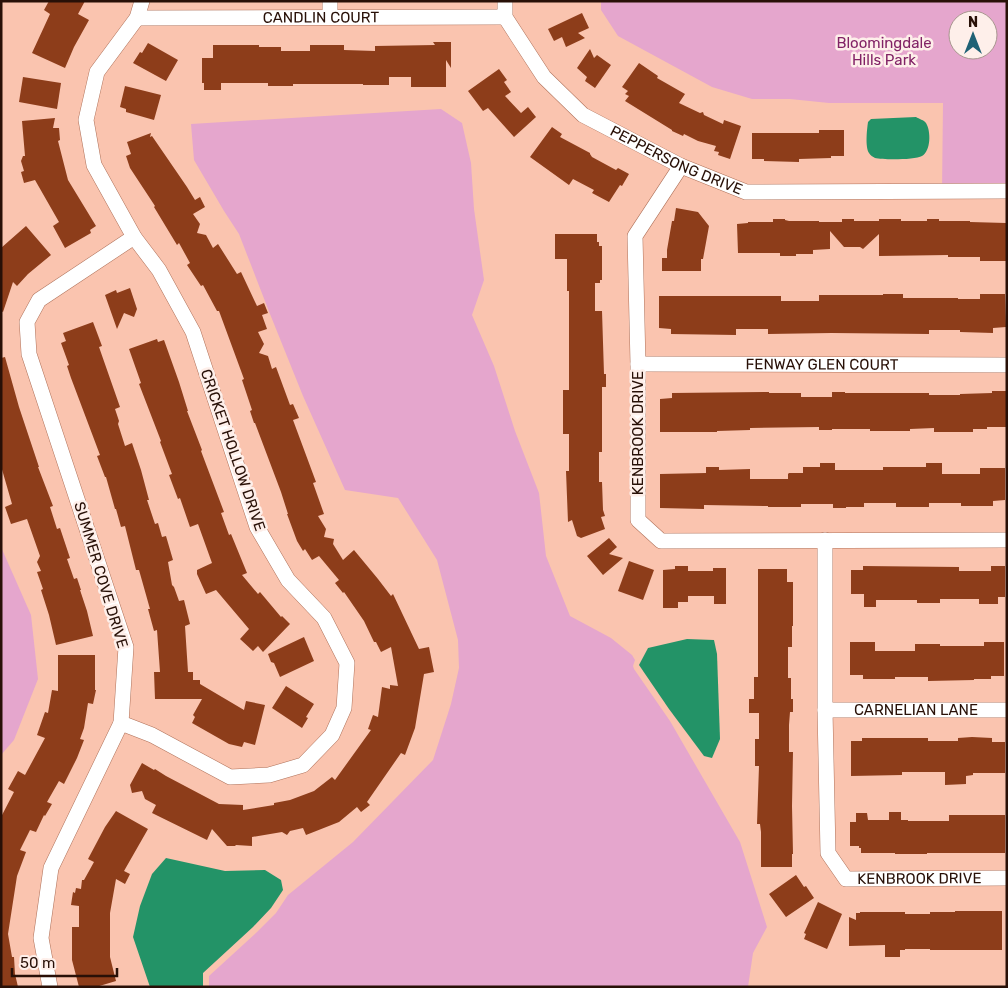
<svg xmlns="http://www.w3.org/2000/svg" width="1008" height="988" viewBox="0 0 1008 988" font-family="Rubik,sans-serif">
	<rect width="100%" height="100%" fill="#fac4af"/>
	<g fill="#e5a6cd" fill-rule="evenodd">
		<path d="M601,1H1007V191L942,192L943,103H829L790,99H752L712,87L618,36L601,10ZM958,20H988V50H958Z"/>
		<path d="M441,109L462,123L471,163L474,209L484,280L472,315L494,366L515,431L539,493L546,556L570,616L611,638L632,655L635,660L633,666L634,669L670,721L740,842L767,927L753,953L748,987H209V976L257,932L276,913L288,895L353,842L433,760L451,704L459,668L458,640L437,560L398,498L345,490L303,396L270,314L239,234L224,211L194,160L191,124Z"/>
		<path d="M1,547L31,615L38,679L14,740L1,755Z"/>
	</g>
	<g fill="#239367">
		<path d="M916,117C919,119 924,120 926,123C931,131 931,151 922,156C915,160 883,160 875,158C873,157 870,155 869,153C865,147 867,129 868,122L871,119Z"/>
		<path d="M687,639L714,640L717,654L720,739L712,758L704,756L669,709L639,665L648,648Z"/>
		<path d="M166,858L225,871L265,870L281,880L283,890L271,908L253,927L203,973V987H150L133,937L140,906L152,874Z"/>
	</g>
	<g fill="#8d3d1a">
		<path d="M49,1H85L78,14L89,20L74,47L65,68L32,53L50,14L44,10Z"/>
		<path d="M582,13L589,28L578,33L585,38L566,47L562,37L554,41L548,29Z"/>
		<path d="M433,42H451V68L446,60V87H411V77H389V85H363V84H293V86H268V83H221V90H204V83H202V58H213V45H259V47H281V51H310V45H344V50L375,51V46L435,45Z"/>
		<path d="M148,43L178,60L166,81L133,63L140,52L142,53Z"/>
		<path d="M590,49L594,58L597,55L611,65L595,88L585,81L587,77L577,68Z"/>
		<path d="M639,63L658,76L657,78L685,94L679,103L700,113L703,112L704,115L723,124L724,120L741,126L730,159L718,155L719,152L714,151L716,146L698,141L684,134L683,136L672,131V130L625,101L629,96L625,94L628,91L622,87Z"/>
		<path d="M499,69L507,80L504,82L511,92L505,96L521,113L528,107L536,117L514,137L488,108L483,111L468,91Z"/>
		<path d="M23,77L61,83L57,109L19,102Z"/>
		<path d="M125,86L161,95L154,120L126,112V109L120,107Z"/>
		<path d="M55,118L53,128H59L60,140L58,141L68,180L96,226L90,230L91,233L65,248L53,226L59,222L35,180L24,183L21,172L24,171L21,161L23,156H25L22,121Z"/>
		<path d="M552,127L562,134L560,137L590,153V154L592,157L616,170L618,168L629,174L622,186L620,185L609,202L592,193L594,190L573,179L569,185L530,157Z"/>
		<path d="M819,130H844V156H831V158L799,159V162L764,161V159H752V133H819Z"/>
		<path d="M151,133L150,137L152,136L187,187L195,200L200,197L205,207L193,214L200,224L197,233L206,235L213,248L218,244L237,274L241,272L257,306L264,303L268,313L262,315L267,329L258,332L264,344L259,353L268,356L272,369L276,367L290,405L293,404L299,418L293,420L316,482L313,483L324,514L318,516L326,529L324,537L334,539L333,544L343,560L354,550L378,579L391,596L393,594L419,649L429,647L434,672L424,674L415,728L405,755L401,753L367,802L370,805L361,812L357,807L339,822L306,835L303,828L290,831L287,835L282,832L252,837V846L236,845L235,846H227L212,829L207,840L152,813L156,805L145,799L142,791L132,793L130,785L142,763L154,770L155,769L166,776L219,804L243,805V810L274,805V803L290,800L314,791L332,777L335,780L371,730L368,729L373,715L378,717L382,687L390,689V685L398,686L391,647L381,652L376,642H374L364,621L344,592L343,593L335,583L339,580L319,556L312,560L305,549L303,551L297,541L287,514H288L281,492L255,423H254L250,411L252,410L242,380L244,379L219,311H217L203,285L201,286L187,265L190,263L179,243L177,245L154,207L155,206L130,168L126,156L131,154L127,142Z"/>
		<path d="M676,208L698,212L709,226L703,259H701V271H662V258H667V250L672,221H674Z"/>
		<path d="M773,219H785V220L789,221H819V222H842V219H854V221H879V219H901V221H927V219H939V221H970V222L1006,223V261H980V257H948V255L879,256V234L863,249L860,247H844L830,231V249L813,250V254H796V256H780V253H738L737,224L748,223V222H773Z"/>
		<path d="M26,226L51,255L28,274L17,286L13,282L3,312L1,311V248Z"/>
		<path d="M555,234H597V242H599V246H602V280H600V283H595V311H602L604,374H606V387H602V452H599V482H602L603,510L605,516L601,517L605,529L581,538L577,536L572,520L568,522L566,471H569V434H563V390H569V291H567V259H555Z"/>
		<path d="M130,288L137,309L134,317L124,313L117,329L105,295L116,290L117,293Z"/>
		<path d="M883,294H903V298H958V299H980V294H1005L1006,327L993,328V333L960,332V330H929V334L832,333L768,334V329H736V335L671,334V329L659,328V296H781V301H819V295H883Z"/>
		<path d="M93,322L102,346L99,347L120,407L115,409L119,421L118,424L125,446L132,443L141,470L149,500H147L155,524L158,523L162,537L166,536L173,560L168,562L172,585L174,587L179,601L184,600L190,624L185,626L188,672H193V680H200V684L244,710L246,701L265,705L255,745L244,742L242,747L229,744L192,723L195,717L193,715L202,699H155L154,672H160L157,630L154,631L148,609H150L139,570H136L125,526L121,527L116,509H115L106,477H105L97,456L100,455L71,378L67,366L69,365L61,343L66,341L63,333Z"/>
		<path d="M157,339L158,342L164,340L179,382L188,411H187L202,450L201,451L224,512L221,513L229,535L231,534L247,573L242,575L258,594L260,592L281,617L282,616L290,624L263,652L258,646L253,651L240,639L249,629L216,590L206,594L197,574V570L212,563L198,524L190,527L180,498L178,499L169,475L172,474L160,442L161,441L139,384L141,383L129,349Z"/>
		<path d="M5,357L19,407L39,467H38L53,506L50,507L57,529L60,528L70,558L67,559L74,579L77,578L81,590H80L87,611L93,636L56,645L49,615L41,590L43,589L37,572L41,571L37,562L40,556L27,519L11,524L5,507L12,504L1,466V358Z"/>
		<path d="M992,391H1006V427H987V429H973V432H934V428L910,429V431H870V429H832V430H819V427L750,428V430L717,431V432H660V399L672,398V393L769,392V393H801V397H832V392H845V393H929V395H960V394L992,393Z"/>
		<path d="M820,463H835V470H883V467H926V463H942V474H980V468H1005V500L993,501V506H961V503H929V507H896V503H864V507H846V508H833V504H801V507H768V506L704,505V509L660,508V474L706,473V467H719V470L750,469V479H788V474L789,473H803V467H820Z"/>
		<path d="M609,538L617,547L609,554L623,558L603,575L587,556Z"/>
		<path d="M629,561L654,570L643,600L618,591Z"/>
		<path d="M675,566H688V571H713V568H726V604H714V596H688V602H678V608H663V570L675,569Z"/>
		<path d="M863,566L959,567V571H991V566H1005V597H998V604H979V599H940V603H917V600H876V607H864V594H851V570H863Z"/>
		<path d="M758,569H787V582H793V626H792V647H788V678H791V699H793V712H790L789,725V752H793L792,806L793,854H792V867H761V832L760,824H757L759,766H755V739H759V713H749V699H754V677H758Z"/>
		<path d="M304,637L314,661L280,677L274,663L271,662L268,654Z"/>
		<path d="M850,642H875V651H915V644H940V646H984V642H1004V676H991V679H974V680L928,681V677H895V679H863V675H850Z"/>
		<path d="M58,655H95V690H96L93,704L88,703L84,728L80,739L84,740L77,758L64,784L59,781L47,802L52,804L45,816L44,815L36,832L30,830L20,850L26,852L17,876L8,934L12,957H14L15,974L18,987H1V817L14,792L8,789L18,771L25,775L45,738L37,735L45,712L48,713L52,690L58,691Z"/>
		<path d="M286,686L314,704L306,717L308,718L302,728L272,708Z"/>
		<path d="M972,737L992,738V742H1005V773H973V775L966,776V784L945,785V772H902V775L851,776V741H862V738H928V741H958V738Z"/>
		<path d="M116,811L148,829L124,871L130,874L125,884L116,879L110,913V957L116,981L96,987H79L72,960V927H79V906L71,905L73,892L75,893L76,888L81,889L82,880H84L94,862L88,859L105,827Z"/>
		<path d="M889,812H901V820H908V821H949V815H1005V853H927V854H895V853H861V848H859V846H850V822H856V813H867L868,820H889Z"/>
		<path d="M796,875L804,887L806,886L814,898L786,917L769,894Z"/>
		<path d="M818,902L842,914L827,949L804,939L806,934L804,933Z"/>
		<path d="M955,911H1002V950H930V949H905V950H900V957H885V945L849,946V917L856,920V913H860V912H905V914H930V912H955Z"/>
	</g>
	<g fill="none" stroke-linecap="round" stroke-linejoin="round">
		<defs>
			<g id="minor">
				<path id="s1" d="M505,1V17L544,77L583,115L681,166L746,192L1007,191"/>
				<path d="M330,17V1"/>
				<path id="s2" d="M137,18L505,17"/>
				<path d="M681,166L635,236L638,364V520L661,541L1007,540"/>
				<path id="s3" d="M638,364L1007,365"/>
				<path id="s4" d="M825,540V710L828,853L846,879L1007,878"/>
				<path id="s5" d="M825,710H1007"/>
				<path d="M121,723L152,735L230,777L269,775L303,765L332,735L344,708L347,663L324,618L288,580L257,527L193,332L159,270L134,237L94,165L86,120L97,72L137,18L142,1"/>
				<path d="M50,987L41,938L51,868L121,723L126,647L29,354L27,322L39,300L134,237"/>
			</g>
		</defs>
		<use href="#minor" stroke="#b0725a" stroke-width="16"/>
		<use href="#minor" stroke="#fff" stroke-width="15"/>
	</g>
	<g text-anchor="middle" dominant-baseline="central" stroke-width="5" stroke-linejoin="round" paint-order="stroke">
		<g font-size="15" fill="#281007" stroke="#feefea">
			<text stroke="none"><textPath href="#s2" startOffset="184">CANDLIN COURT</textPath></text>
			<text stroke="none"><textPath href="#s1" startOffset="246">PEPPERSONG DRIVE</textPath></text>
			<text stroke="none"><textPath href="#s3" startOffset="184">FENWAY GLEN COURT</textPath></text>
			<text transform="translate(638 433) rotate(-90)">KENBROOK DRIVE</text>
			<text transform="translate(233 450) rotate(71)">CRICKET HOLLOW DRIVE</text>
			<text transform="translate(101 575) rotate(73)">SUMMER COVE DRIVE</text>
			<text stroke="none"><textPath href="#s5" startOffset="91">CARNELIAN LANE</textPath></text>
			<text stroke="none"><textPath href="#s4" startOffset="418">KENBROOK DRIVE</textPath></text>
		</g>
		<g font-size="15" fill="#822366" stroke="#feefea">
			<text x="884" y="43">Bloomingdale<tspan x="884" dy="17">Hills Park</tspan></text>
		</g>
	</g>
	<rect width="1008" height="988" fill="none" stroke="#281007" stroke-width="5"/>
	<g transform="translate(973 35)"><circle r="24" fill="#feefea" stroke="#a8968f"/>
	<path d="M0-4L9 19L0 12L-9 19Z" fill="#1f6175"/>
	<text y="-8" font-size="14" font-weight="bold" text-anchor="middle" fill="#281007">N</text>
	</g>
	<path d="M12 968v8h105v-8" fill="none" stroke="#281007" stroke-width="2.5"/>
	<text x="20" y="968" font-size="15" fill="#281007" stroke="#feefea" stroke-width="4" paint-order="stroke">50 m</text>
</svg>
